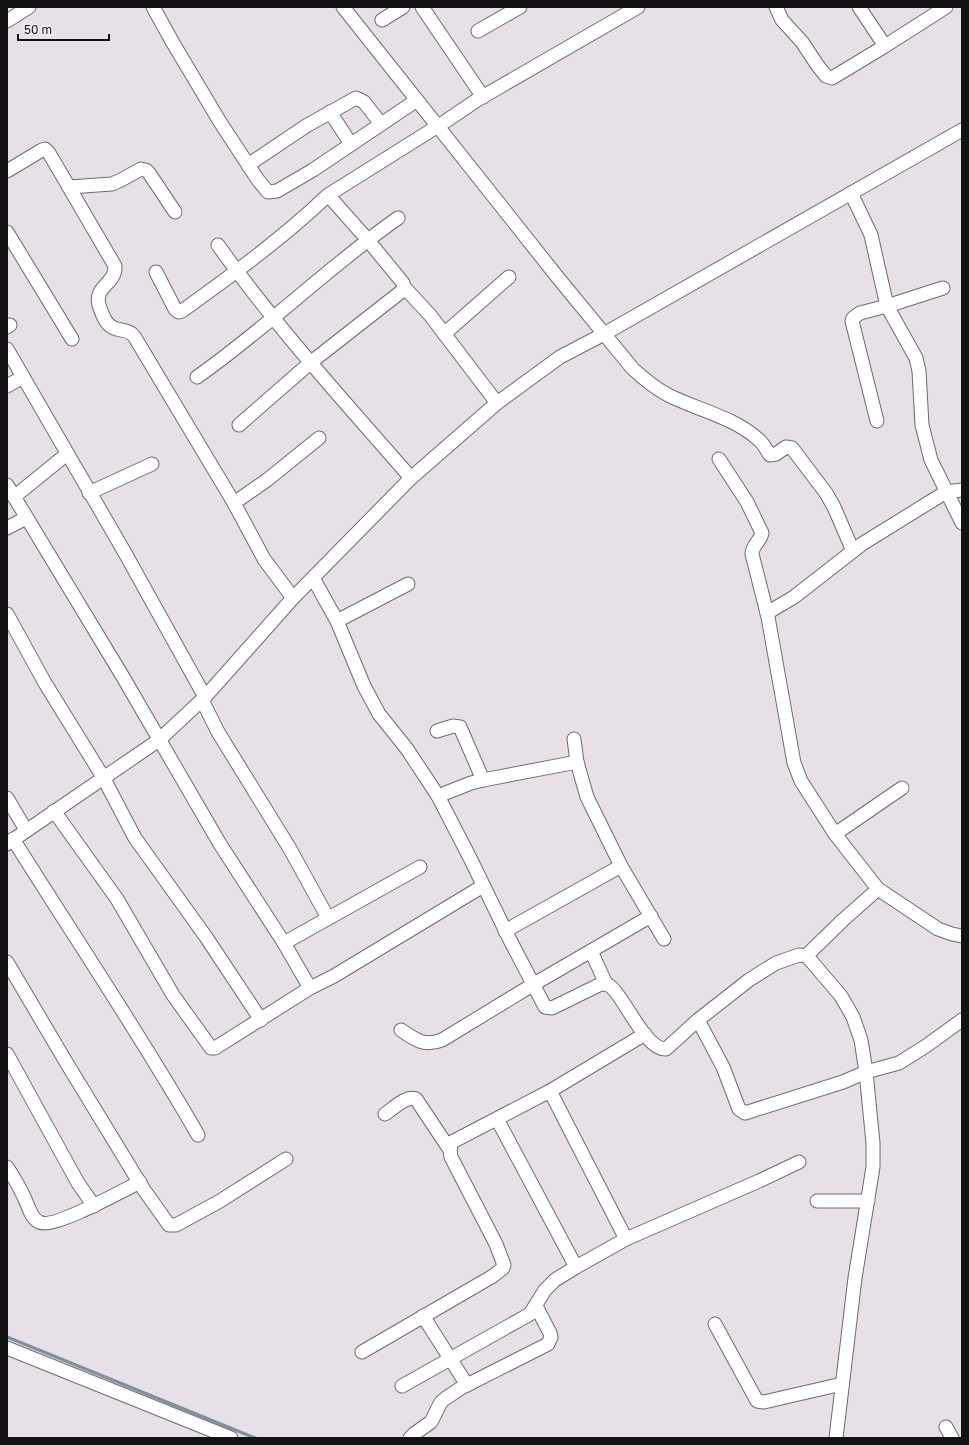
<svg xmlns="http://www.w3.org/2000/svg" width="969" height="1445" viewBox="0 0 969 1445" font-family="'Golos Text',sans-serif">
	<rect width="100%" height="100%" fill="#e7e1e7"/>
	<g fill="none" stroke-linecap="round" stroke-linejoin="round">
		<path stroke="#8090a1" stroke-width="3.5" d="M7,1337L255,1438"/>
		<defs>
			<g id="minor">
				<path d="M153,7L173,43L220,122L258,180L268,192L277,191L313,170L417,100"/>
				<path d="M343,7L559,279L633,369C644,379 655,388 668,395C698,410 734,417 759,440C764,444 766,450 770,455L776,454L786,447L792,448L826,493L834,507L853,551"/>
				<path d="M422,7L483,97"/>
				<path d="M776,7L782,20L802,42L818,66L826,76L832,78L837,75L885,46"/>
				<path d="M859,7L885,46L946,7"/>
				<path d="M382,20L403,7"/>
				<path d="M7,21L29,7"/>
				<path d="M478,31L520,7"/>
				<path d="M330,112L351,144"/>
				<path d="M248,165L306,126L356,98L364,102L381,124"/>
				<path d="M7,171L42,150L45,149L49,153L115,266C116,284 94,286 99,305C102,314 106,327 117,329C123,331 129,330 134,336L234,503L264,559L293,598"/>
				<path d="M69,187L112,184L121,180L141,169L146,170L149,173L175,212"/>
				<path d="M851,193L871,235L887,306L916,358L919,371L922,425L931,460L962,523"/>
				<path d="M7,232L72,339"/>
				<path d="M218,245C276,327 345,402 411,478"/>
				<path d="M156,272L175,309L179,312L182,311C232,275 283,238 328,195L446,121L477,100L638,7"/>
				<path d="M404,287L430,315L497,403"/>
				<path d="M7,327L10,325"/>
				<path d="M444,334L509,277"/>
				<path d="M7,349L125,553L205,697"/>
				<path d="M197,377C267,328 328,267 398,218"/>
				<path d="M7,386L23,377"/>
				<path d="M877,421L852,321L853,318L860,313L887,306L943,288"/>
				<path d="M239,425L310,363L402,291L404,287L403,283L367,239L328,195"/>
				<path d="M719,459L747,502L762,533C760,542 752,545 752,554L768,617L794,763L801,781L835,834L878,889L938,929L952,934L962,936"/>
				<path d="M7,485L123,677L220,844L284,943L310,988"/>
				<path d="M89,493L152,464"/>
				<path d="M14,497L67,454"/>
				<path d="M234,503L267,480L319,438"/>
				<path d="M7,528L26,518"/>
				<path d="M313,578L337,621L364,686L379,714L407,749L438,796L471,860L510,940L545,1007L552,1008L601,984C604,984 607,984 610,986C624,996 645,1050 666,1049L698,1020L749,980L776,963L799,955L806,956L812,962L841,996L853,1017L861,1040L866,1072L873,1143V1167L855,1278L836,1438"/>
				<path d="M767,613L794,597L862,544L933,500L946,492L962,490"/>
				<path d="M7,614L45,683L103,777L135,838L206,937L261,1020"/>
				<path d="M337,621L408,584"/>
				<path d="M202,700L218,732L290,849L328,918"/>
				<path d="M437,731L453,726L460,727L483,780"/>
				<path d="M574,739L577,762L587,797L621,866L664,939"/>
				<path d="M438,796L471,783L483,780L577,762"/>
				<path d="M7,798L26,830"/>
				<path d="M54,811L117,899L173,995L211,1048H215L310,988L334,976L483,886"/>
				<path d="M835,834L902,788"/>
				<path d="M13,839C75,938 140,1034 198,1135"/>
				<path d="M7,844L159,740L205,697L293,598L411,478L497,403L560,357L604,334L962,130"/>
				<path d="M505,931L621,866"/>
				<path d="M284,943L420,867"/>
				<path d="M591,951L606,984"/>
				<path d="M806,956L843,920L878,889"/>
				<path d="M7,962L66,1062L144,1190L169,1225H176L220,1201L286,1159"/>
				<path d="M698,1020L723,1067L739,1109L745,1113L843,1082L866,1072L899,1063L926,1046L962,1020"/>
				<path d="M401,1030C416,1040 424,1047 442,1040L534,984L651,916"/>
				<path d="M7,1054L78,1183L94,1206"/>
				<path d="M550,1091L626,1239"/>
				<path d="M385,1114C393,1109 406,1095 416,1099L450,1150"/>
				<path d="M497,1119L576,1267"/>
				<path d="M7,1167C12,1175 18,1184 22,1193C27,1201 30,1218 39,1222C52,1230 124,1190 140,1182"/>
				<path d="M817,1201H868"/>
				<path d="M423,1316L467,1385"/>
				<path d="M715,1324L757,1401L764,1402L842,1384"/>
				<path d="M7,1348L231,1438"/>
				<path d="M362,1352L493,1276L503,1268L504,1265L496,1244L451,1157L450,1150L452,1142L550,1091L645,1034"/>
				<path d="M402,1386L530,1314L545,1290L555,1280L576,1267L626,1239L759,1181L799,1162"/>
				<path d="M946,1427L952,1438"/>
				<path d="M410,1438L414,1434L431,1422L441,1402L446,1398L461,1388L548,1344L551,1337L550,1333L536,1306"/>
			</g>
		</defs>
		<use href="#minor" stroke="#706a70" stroke-width="15"/>
		<use href="#minor" stroke="#fff" stroke-width="13"/>
	</g>
	<rect width="969" height="1445" fill="none" stroke="#131113" stroke-width="16"/>
	<path d="M18 34v6h91v-6" fill="none" stroke="#131113" stroke-width="2"/>
	<text x="24" y="34" font-size="12" fill="#131113" stroke="#f4eef5" stroke-width="3" paint-order="stroke">50 m</text>
</svg>
